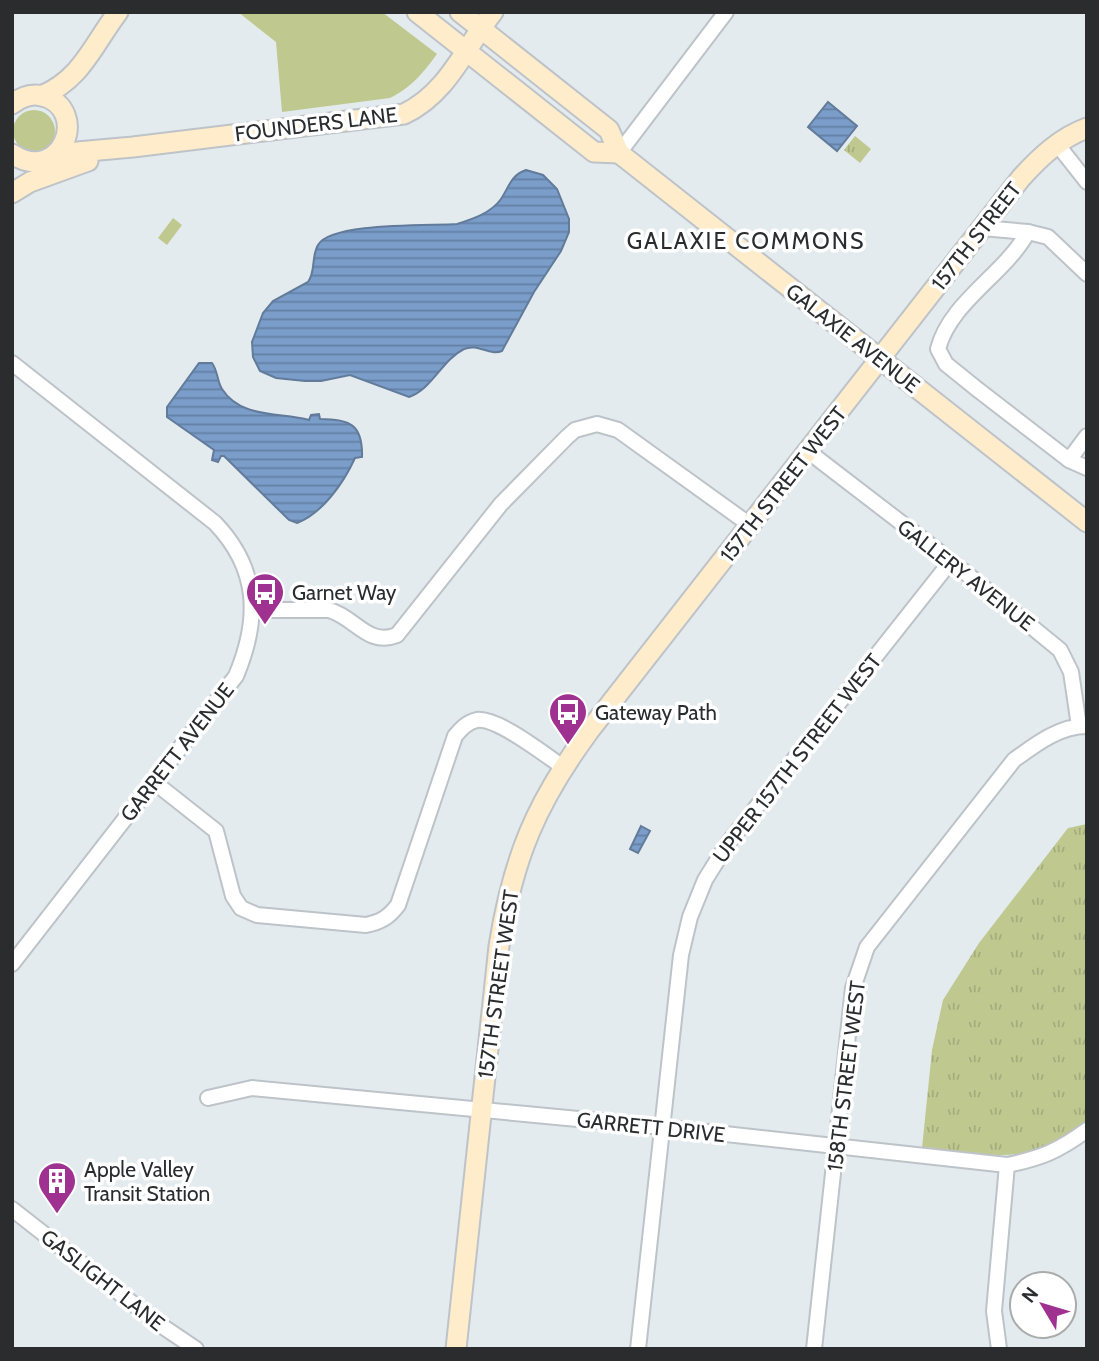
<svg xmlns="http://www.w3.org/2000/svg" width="1099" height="1361" viewBox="0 0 1099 1361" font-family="Cabin,sans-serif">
	<defs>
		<pattern id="park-tufts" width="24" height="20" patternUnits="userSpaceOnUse" patternTransform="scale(1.75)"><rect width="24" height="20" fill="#bfc88f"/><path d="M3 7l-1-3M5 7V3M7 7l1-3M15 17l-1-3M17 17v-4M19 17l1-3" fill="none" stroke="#a4ac7c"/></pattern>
		<pattern id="water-rules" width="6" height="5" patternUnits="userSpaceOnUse" patternTransform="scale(1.75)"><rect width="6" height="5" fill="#7a9dc9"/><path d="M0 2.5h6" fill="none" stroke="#6480a4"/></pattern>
	</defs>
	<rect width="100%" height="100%" fill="#e4ebef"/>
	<g fill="#bfc88f">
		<path d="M238,12H382L437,54C423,73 412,87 390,98L282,112L276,42Z"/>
		<circle cx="34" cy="131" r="21"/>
		<path d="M173,218L182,225L167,245L158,238Z"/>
	</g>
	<g fill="url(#park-tufts)">
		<path d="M855,136L871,149L860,163L844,150Z"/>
		<path d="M1087,824V1121C1040,1169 982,1154 922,1148L932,1050L943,1000L979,943L1068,828Z"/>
	</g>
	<g fill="url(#water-rules)" stroke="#627b9a" stroke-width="2">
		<path d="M828,102L857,126L837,151L808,127Z"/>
		<path d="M526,170L543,175L557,189L569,219V232L561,251L534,292L502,351C489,356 478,343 464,349C442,360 432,389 409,397L350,375L321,381H305L276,378L260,371L253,357L252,342L263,313L273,301L308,282C316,271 311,257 318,245C331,222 430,226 457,224C473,219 491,213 501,199C509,187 511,175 526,170Z"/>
		<path d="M199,363H212C218,371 217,381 222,389C241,419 281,412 309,420L311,415L319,414L320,419C349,419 363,424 362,457L355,458C344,482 323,513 297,523L289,520L224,456H221L218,462L212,460L214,450L167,417V407Z"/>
		<path d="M641,826L650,831L638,853L630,849Z"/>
	</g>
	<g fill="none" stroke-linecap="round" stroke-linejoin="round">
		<defs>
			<g id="street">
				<path d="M1057,144L1087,182"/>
				<path d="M619,153L726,12"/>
				<path d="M982,228L1028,232L1048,237L1087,274"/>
				<path d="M1028,232C1005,274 950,302 938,349L946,364L977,389L1069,460L1087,468"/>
				<path d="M12,363L215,523C259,569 260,619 236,676L12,964"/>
				<path d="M809,452L951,561L1060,650L1071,672L1079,726"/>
				<path d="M1069,460L1087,436"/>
				<path d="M252,610H329C355,617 368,647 397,635L501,504L567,437L575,430L597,424L618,430L750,525"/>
				<path d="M154,782L216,831L233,896L241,908L257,915L366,925C381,922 389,917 398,905L455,736C461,729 467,722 477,720C497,717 545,755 563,767"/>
				<path d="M208,1098L252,1088L662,1127L1007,1165C1042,1158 1058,1151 1087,1130"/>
				<path d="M12,1209L159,1324L196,1349"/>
				<path d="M638,1349L681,955L690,917L705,880L728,843L951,561"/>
				<path d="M814,1349L853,988L867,947L1014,760C1036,744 1059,726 1087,726"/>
				<path d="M999,1349L994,1311L1007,1165"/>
			</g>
			<g id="secondary">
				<path d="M417,12L594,152L619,153"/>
				<path d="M460,12L609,130L619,153L1087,522"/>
				<path d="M41,96C81,80 93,45 118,12"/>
				<path d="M12,104C21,97 32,93 43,96C91,110 61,186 12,154"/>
				<path d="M55,154L133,147L404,114C447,94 465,48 493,12"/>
				<path d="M12,193L30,182L88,161"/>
				<path d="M456,1349L499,946C513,858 536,803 589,731L1021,178C1040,157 1060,138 1087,128"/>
			</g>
		</defs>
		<use href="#street" stroke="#bdc3c8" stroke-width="18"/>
		<use href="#secondary" stroke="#bdc3c8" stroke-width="23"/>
		<use href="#street" stroke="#fff" stroke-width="14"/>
		<use href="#secondary" stroke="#feeccb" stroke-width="19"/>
	</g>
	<defs>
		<symbol id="bus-pin" viewBox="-11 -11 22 30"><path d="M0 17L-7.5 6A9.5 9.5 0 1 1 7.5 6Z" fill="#9f3291" stroke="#fff"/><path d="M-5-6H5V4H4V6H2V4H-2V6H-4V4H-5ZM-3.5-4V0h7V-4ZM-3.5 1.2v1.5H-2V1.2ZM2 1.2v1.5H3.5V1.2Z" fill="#fff"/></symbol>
		<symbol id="building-pin" viewBox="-11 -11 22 30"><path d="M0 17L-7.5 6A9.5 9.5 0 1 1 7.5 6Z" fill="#9f3291" stroke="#fff"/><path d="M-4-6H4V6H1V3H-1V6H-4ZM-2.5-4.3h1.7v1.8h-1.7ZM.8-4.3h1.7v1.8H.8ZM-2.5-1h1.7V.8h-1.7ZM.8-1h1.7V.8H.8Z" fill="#fff"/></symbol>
	</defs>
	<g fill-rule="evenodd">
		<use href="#bus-pin" x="243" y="570" width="44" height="60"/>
		<use href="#bus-pin" x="546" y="690" width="44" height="60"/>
		<use href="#building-pin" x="35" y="1159" width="44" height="60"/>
	</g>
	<g text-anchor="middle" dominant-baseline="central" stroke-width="7" stroke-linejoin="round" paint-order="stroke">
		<g font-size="21" fill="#2a2c2e" stroke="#fff">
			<text transform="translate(316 124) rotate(-7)">FOUNDERS LANE</text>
			<text transform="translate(976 236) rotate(-52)">157TH STREET</text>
			<text transform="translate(853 338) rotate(38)">GALAXIE AVENUE</text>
			<text transform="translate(783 484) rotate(-52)">157TH STREET WEST</text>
			<text transform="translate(966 575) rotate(38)">GALLERY AVENUE</text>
			<text transform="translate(177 752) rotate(-52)">GARRETT AVENUE</text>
			<text transform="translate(797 758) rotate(-52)">UPPER 157TH STREET WEST</text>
			<text transform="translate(498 984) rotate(-82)">157TH STREET WEST</text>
			<text transform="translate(846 1076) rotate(-83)">158TH STREET WEST</text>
			<text transform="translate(651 1127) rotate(6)">GARRETT DRIVE</text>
			<text transform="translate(103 1280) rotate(38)">GASLIGHT LANE</text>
		</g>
		<g font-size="21" fill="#2a2c2e" stroke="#fff" text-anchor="start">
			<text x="292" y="592">Garnet Way</text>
			<text x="595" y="712">Gateway Path</text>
			<text x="84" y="1169">Apple Valley<tspan x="84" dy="24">Transit Station</tspan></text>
		</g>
		<g font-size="23" letter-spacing="2" fill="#2a2c2e" stroke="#fff">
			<text x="746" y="241">GALAXIE COMMONS</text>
		</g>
	</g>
	<rect width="1099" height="1361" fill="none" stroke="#2a2c2e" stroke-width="28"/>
	<g transform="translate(1043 1305) rotate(308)"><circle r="33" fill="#ffffff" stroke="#aaabab" stroke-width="2"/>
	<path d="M0-5L12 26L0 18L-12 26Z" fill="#9f3291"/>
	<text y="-10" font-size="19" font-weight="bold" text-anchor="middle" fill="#2a2c2e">N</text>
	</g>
</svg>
